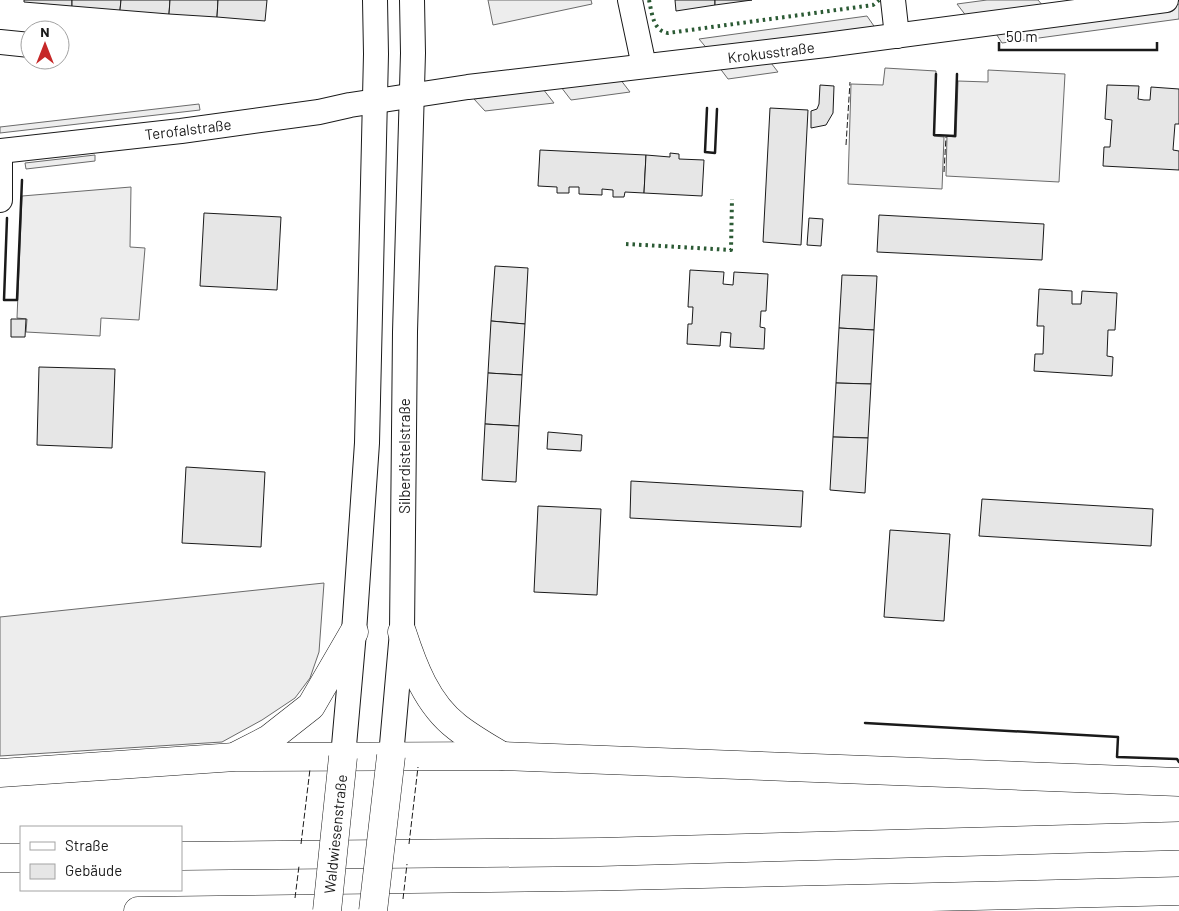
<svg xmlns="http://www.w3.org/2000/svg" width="1179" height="911" viewBox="0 0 1179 911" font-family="Barlow,sans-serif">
	<rect width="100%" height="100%" fill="#fff"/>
	<g fill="#ededed" stroke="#6a6a6a">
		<path d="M488,0H591L592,4L493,25Z"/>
		<path d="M987,0H1038L1044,7L967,17L957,4Z"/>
		<path d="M1179,4V19L1002,43L993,29Z"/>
		<path d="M867,16L876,29L709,51L699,39Z"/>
		<path d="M768,59L778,72L728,79L719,67Z"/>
		<path d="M885,68L936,71L934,136L944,137L942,189L848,184L851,84L883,85Z"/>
		<path d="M988,70L1065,74L1059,182L946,176L947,136L956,137L958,81L988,82Z"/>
		<path d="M620,79L630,92L571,100L561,87Z"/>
		<path d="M543,89L554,103L485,111L474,99Z"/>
		<path d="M199,104L200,110L0,133V127Z"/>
		<path d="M95,155V161L26,169L25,163Z"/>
		<path d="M131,187L130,247L145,248L139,320L101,318L100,336L26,332L27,319L17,318L22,196Z"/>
		<path d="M324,583L319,652L310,678L295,698L262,720L222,742L0,756V617Z"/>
	</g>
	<g fill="#e6e6e6" stroke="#1a1a1a">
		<path d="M24,0H72V6L24,2Z"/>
		<path d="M72,0H121L120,10L72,6Z"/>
		<path d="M121,0H170L169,14L120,10Z"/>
		<path d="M170,0H218L217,17L169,14Z"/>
		<path d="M218,0H267L265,21L217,17Z"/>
		<path d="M675,0H715V5L676,11Z"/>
		<path d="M715,0H752L715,5Z"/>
		<path d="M820,85L834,86L833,113L826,125L811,128V111L817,109L819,104Z"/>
		<path d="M1107,85L1139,86L1138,99L1144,100H1150L1151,87L1179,89V124H1175L1173,150L1179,151V170L1103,166L1104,147H1110L1112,120L1105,119Z"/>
		<path d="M770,108L808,110L801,245L763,242Z"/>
		<path d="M540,150L646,155L644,193L625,192L624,197H613V190L602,189V195L579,194V187H569V193H557V187L538,186Z"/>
		<path d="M670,153L679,154V159L704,160L702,196L644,193L646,155L670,157Z"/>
		<path d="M204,213L281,217L277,290L200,286Z"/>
		<path d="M879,215L1044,224L1042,260L877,252Z"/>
		<path d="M809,218L823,219L821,246L807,245Z"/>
		<path d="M495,266L528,268L525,324L491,321Z"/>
		<path d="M690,270L724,272L723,284L733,285L734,272L768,274L766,311H761L760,327L765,328L764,349L730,347L731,333L721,332L720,346L687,344L688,324H692L693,307H688Z"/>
		<path d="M842,275L877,276L874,330L839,328Z"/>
		<path d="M1039,289L1072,291V304H1081L1082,291L1117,293L1115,330H1108L1107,356L1113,357L1112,376L1034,371L1035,354H1043L1044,326H1037Z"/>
		<path d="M11,319H26L25,337H11Z"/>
		<path d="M491,321L525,324L522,375L488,373Z"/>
		<path d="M839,328L874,330L871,384L836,383Z"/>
		<path d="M39,367L115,369L112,448L37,445Z"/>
		<path d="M488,373L522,375L519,426L485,424Z"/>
		<path d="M836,383L871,384L868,438L833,437Z"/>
		<path d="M485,424L519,426L516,482L482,480Z"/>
		<path d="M548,432L582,435L581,451L547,449Z"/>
		<path d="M833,437L868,438L865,493L830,490Z"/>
		<path d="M186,467L265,472L261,547L182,543Z"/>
		<path d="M631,481L803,491L801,527L630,518Z"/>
		<path d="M982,499L1153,509L1151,546L979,536Z"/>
		<path d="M538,506L601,509L597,595L534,592Z"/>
		<path d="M890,530L950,534L944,621L884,617Z"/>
	</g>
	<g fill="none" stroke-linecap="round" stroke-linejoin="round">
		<defs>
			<g id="minor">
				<path d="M630,0L644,66"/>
				<path d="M893,0L897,36"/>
				<path d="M0,42L30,45"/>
				<path d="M0,151L181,131L319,112L350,105L468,87L826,45L1166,0"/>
				<path d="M0,154V200"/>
				<path d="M391,756L402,632L405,332L413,53L412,0"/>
				<path d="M343,757L354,632L367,443L376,54L375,0"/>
			</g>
			<g id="highway">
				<path d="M402,632C413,666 427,704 457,727C471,738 487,747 502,756"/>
				<path d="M238,755L269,739L311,706L354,632"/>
				<path d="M0,773L235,757L502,756L1179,782"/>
				<path d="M181,856L600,852L1179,836"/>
				<path d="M0,858H21"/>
				<path d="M138,911L601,905L1179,891"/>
			</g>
		</defs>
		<use href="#minor" stroke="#1a1a1a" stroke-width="26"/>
		<use href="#highway" stroke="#1a1a1a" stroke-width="29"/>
		<use href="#minor" stroke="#fff" stroke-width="24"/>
		<use href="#highway" stroke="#fff" stroke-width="28"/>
		<defs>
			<g id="major-bridge">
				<path d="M327,911L343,757"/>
				<path d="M373,911L391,756"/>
			</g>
		</defs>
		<use href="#major-bridge" stroke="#1a1a1a" stroke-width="29" stroke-linecap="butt"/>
		<use href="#major-bridge" stroke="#fff" stroke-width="28"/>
		<g stroke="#2b5a34" stroke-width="4" stroke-dasharray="2.5 4" stroke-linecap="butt">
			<path d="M649,0C652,13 653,31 668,33L873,5L879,0"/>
			<path d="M626,244L731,250L732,199"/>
		</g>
		<g stroke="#1a1a1a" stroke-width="1" stroke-dasharray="6 2.5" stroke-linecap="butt">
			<path d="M846,145L850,82"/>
			<path d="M944,172L946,137"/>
			<path d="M301,844L310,769"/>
			<path d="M409,844L418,767"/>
			<path d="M295,898L299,866"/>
			<path d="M403,899L407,864"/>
		</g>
		<g stroke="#1a1a1a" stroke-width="2.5">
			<path d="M936,74L934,135L955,136L957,74"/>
			<path d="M707,108L705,152L715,153L717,109"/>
			<path d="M7,218L4,300H17L22,180"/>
			<path d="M865,723L1118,737L1117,757L1177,759L1179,762"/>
		</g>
	</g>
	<g text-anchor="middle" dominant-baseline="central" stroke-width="4" stroke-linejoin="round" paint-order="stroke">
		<g font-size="15" fill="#1a1a1a" stroke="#fff">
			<text transform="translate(771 52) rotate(-7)">Krokusstraße</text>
			<text transform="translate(188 129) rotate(-7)">Terofalstraße</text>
			<text transform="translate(404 456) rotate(-90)">Silberdistelstraße</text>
			<text transform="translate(335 834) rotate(-84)">Waldwiesenstraße</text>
		</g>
	</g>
	<rect x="20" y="826" width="162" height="65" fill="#ffffff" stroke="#a3a3a3"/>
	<rect x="30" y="842" width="25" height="8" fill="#ffffff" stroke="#a3a3a3"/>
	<text x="65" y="851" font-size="15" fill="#1a1a1a">Straße</text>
	<rect x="30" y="864" width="25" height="15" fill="#e6e6e6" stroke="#a3a3a3"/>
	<text x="65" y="876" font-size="15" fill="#1a1a1a">Gebäude</text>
	<g transform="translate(45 45)"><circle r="24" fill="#ffffff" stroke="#a3a3a3"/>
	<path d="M0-4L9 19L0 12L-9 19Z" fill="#c62828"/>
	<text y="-8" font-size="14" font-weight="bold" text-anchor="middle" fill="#1a1a1a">N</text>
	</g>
	<path d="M999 42v8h158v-8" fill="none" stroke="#1a1a1a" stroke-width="2.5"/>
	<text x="1006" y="42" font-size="15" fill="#1a1a1a" stroke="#ffffff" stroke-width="4" paint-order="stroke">50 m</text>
</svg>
